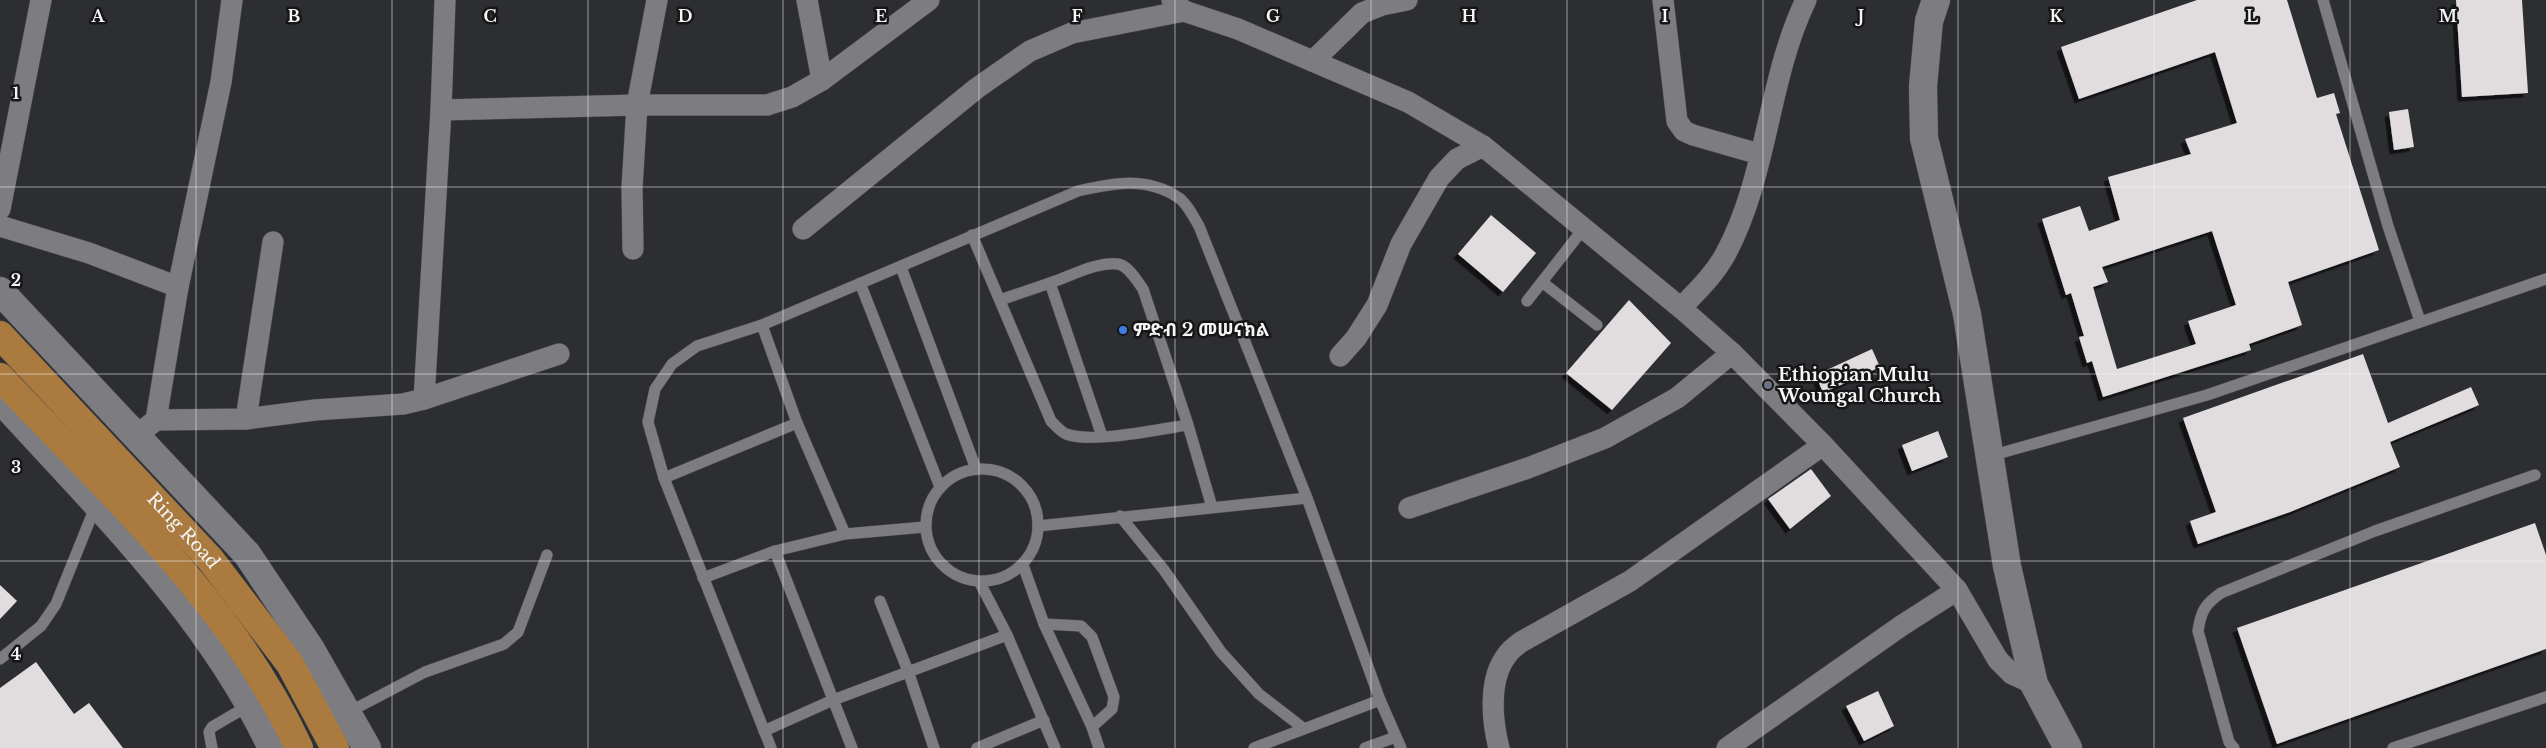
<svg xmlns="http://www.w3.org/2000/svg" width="2546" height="748" viewBox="0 0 2546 748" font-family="'Libre Baskerville','Noto Sans Ethiopic',serif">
	<defs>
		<filter id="shadow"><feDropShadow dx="-4.5" dy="4.5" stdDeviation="0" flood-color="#0009"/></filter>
	</defs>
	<rect width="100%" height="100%" fill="#2d2e31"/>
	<g fill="#e1dddf" fill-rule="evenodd" filter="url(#shadow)">
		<path d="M2197,0H2287L2317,98L2334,93L2340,113L2336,114L2379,250L2288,282L2302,325L2249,344L2251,350L2103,397L2092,361L2087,363L2079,337L2084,336L2071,293L2066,295L2042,219L2080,206L2089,231L2120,220L2108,177L2191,154L2185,139L2237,123L2215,52L2079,99L2061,47ZM2212,231L2236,305L2188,321L2196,344L2117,369L2093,287L2108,282L2102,267Z"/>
		<path d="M2456,0H2522L2528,93L2462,97Z"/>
		<path d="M2408,109L2414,147L2394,150L2389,112Z"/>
		<path d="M1491,215L1536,253L1503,292L1458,254Z"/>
		<path d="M1629,300L1671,343L1612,410L1566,373Z"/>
		<path d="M1872,349L1880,367L1823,393L1816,375Z"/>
		<path d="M2363,354L2388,423L2471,387L2479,405L2390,442L2400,467L2290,512L2198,544L2190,521L2216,512L2183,418Z"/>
		<path d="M1938,431L1948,457L1912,471L1902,445Z"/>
		<path d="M1811,469L1831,496L1790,529L1768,499Z"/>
		<path d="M2535,523L2546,555V649L2277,744L2237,628Z"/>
		<path d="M0,585L17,601L0,619Z"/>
		<path d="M36,662L74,714L89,703L123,748H0V688Z"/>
		<path d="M1878,691L1894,726L1864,741L1846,706Z"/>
	</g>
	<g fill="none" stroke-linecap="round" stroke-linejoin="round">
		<defs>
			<g id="service">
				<path d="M2323,0L2388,226L2420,321"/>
				<path d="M972,235L1051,421C1055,425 1061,432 1066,434C1093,444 1158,429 1188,425L1212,507"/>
				<path d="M901,267L976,469"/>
				<path d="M1542,282L1597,325"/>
				<path d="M860,283L940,487"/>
				<path d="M1050,283C1069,277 1097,261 1118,264C1129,266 1137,281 1143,289L1188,425"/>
				<path d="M1000,300L1050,283L1102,436"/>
				<path d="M1527,301L1584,228"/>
				<path d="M762,325L797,423"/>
				<path d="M1990,456L2207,395L2546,279"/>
				<circle cx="982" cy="525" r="56"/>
				<path d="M664,478L797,423L845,534"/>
				<path d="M1120,516L1164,570L1221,652L1259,694L1303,728"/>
				<path d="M1038,526L1307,498"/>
				<path d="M1023,565L1044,624L1092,727L1099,748"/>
				<path d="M703,578L775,551"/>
				<path d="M980,583L1007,635L1055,748"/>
				<path d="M880,601L908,671L934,748"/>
				<path d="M1044,624L1081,626L1092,637L1114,697L1112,709L1092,727"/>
				<path d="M0,659L41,626L56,604L96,505"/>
				<path d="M347,713L425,672L504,644L518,632L547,555"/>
				<path d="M764,731L833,700L1007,635"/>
				<path d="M212,748L209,732L212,727L248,706"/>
				<path d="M771,748L664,478L648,422L655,389L672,364L697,346L762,325L1078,191C1113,183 1147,176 1179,198C1187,203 1194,218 1199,226L1307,498L1380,700L1401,748"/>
				<path d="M852,748L775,551L845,534L925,527"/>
				<path d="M977,748L1044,720"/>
				<path d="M1254,748L1380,700"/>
				<path d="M1365,748L1396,737"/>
				<path d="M2234,748L2229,742L2198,631C2201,611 2205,604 2221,593L2375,531L2535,475"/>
				<path d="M2393,748L2546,697"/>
			</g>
			<g id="minor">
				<path d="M807,0L822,80"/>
				<path d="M1172,0L1184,11L1238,29L1408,102L1483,146L1681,308L1732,353L1823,445L1957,590L1998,660L2012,674L2034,684"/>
				<path d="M1663,0L1677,121L1684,131L1693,135L1759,154"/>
				<path d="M1313,61L1362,13L1382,5L1407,0"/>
				<path d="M441,110L637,105H767L792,97L822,80L929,0"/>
				<path d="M0,209L41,0"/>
				<path d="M0,226L89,253L178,287"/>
				<path d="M803,229L977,88L1030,51L1072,33L1184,11"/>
				<path d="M633,249L632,188L637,105L657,0"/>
				<path d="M1681,308C1697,291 1714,275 1725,255C1768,176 1767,81 1806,0"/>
				<path d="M1340,356L1356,338L1377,305L1401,244L1439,178L1457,159L1483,146"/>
				<path d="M424,399L559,354"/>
				<path d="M246,419L273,242"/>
				<path d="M156,420L178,287L221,82L232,0"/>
				<path d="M137,435L156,420L246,419L315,410L403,404L424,399L441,110L445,0"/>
				<path d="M1409,508L1528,468L1605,438L1677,398L1732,353"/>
				<path d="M1499,748C1492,721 1488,679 1507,655C1510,650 1516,646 1521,642L1630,581L1823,445"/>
				<path d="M1727,748L1901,626L1957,590"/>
			</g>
			<g id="tertiary">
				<path d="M1936,0L1929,21L1923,86L1924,138L1967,314L2007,566L2034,684L2068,748"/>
				<path d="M0,291L247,554L310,648L367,748"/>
				<path d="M0,399C98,507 209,614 272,748"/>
			</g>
			<g id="trunk">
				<path id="s1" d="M0,335L210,559L290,664L335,748"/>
				<path d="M0,377C108,492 232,602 299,748"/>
			</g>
		</defs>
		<use href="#service" stroke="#4b4c4e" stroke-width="12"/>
		<use href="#minor" stroke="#4b4c4e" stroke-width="22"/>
		<use href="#tertiary" stroke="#4b4c4e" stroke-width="29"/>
		<use href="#trunk" stroke="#4b4c4e" stroke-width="29"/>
		<use href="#service" stroke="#7d7d81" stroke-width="11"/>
		<use href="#minor" stroke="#7d7d81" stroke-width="21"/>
		<use href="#tertiary" stroke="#7d7d81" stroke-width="28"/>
		<use href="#trunk" stroke="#aa7a3e" stroke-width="28"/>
	</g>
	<path fill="none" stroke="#f4f5f7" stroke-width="1" stroke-opacity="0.55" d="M196,0V748M392,0V748M588,0V748M783,0V748M979,0V748M1175,0V748M1371,0V748M1567,0V748M1763,0V748M1958,0V748M2154,0V748M2350,0V748M0,187H2546M0,374H2546M0,561H2546"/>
	<circle fill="#3f7fe0" stroke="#161617" stroke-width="2" cx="1123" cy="330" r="5"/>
	<circle fill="#6b7280" stroke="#161617" stroke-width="2" cx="1768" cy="385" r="5"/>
	<g text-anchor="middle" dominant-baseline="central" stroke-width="5" stroke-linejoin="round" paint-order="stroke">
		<g font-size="18" font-weight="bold" fill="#f4f5f7" stroke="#161617" text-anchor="start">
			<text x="1133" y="330">ምድብ 2 መሠናክል</text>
			<text x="1778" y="375">Ethiopian Mulu<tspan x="1778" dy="21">Woungal Church</tspan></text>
		</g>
		<g font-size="18" fill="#f4f5f7" stroke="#161617">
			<text stroke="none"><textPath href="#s1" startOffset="268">Ring Road</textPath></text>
		</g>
	</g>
	<g font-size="16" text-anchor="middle" font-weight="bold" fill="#f4f5f7" stroke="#161617" stroke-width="5" stroke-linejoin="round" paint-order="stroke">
		<text x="98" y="22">A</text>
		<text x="294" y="22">B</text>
		<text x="490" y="22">C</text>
		<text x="685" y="22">D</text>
		<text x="881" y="22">E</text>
		<text x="1077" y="22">F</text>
		<text x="1273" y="22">G</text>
		<text x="1469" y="22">H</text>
		<text x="1665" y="22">I</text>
		<text x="1861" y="22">J</text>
		<text x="2056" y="22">K</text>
		<text x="2252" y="22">L</text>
		<text x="2448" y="22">M</text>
		<text x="16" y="99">1</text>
		<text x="16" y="286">2</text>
		<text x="16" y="473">3</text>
		<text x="16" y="660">4</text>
	</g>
</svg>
